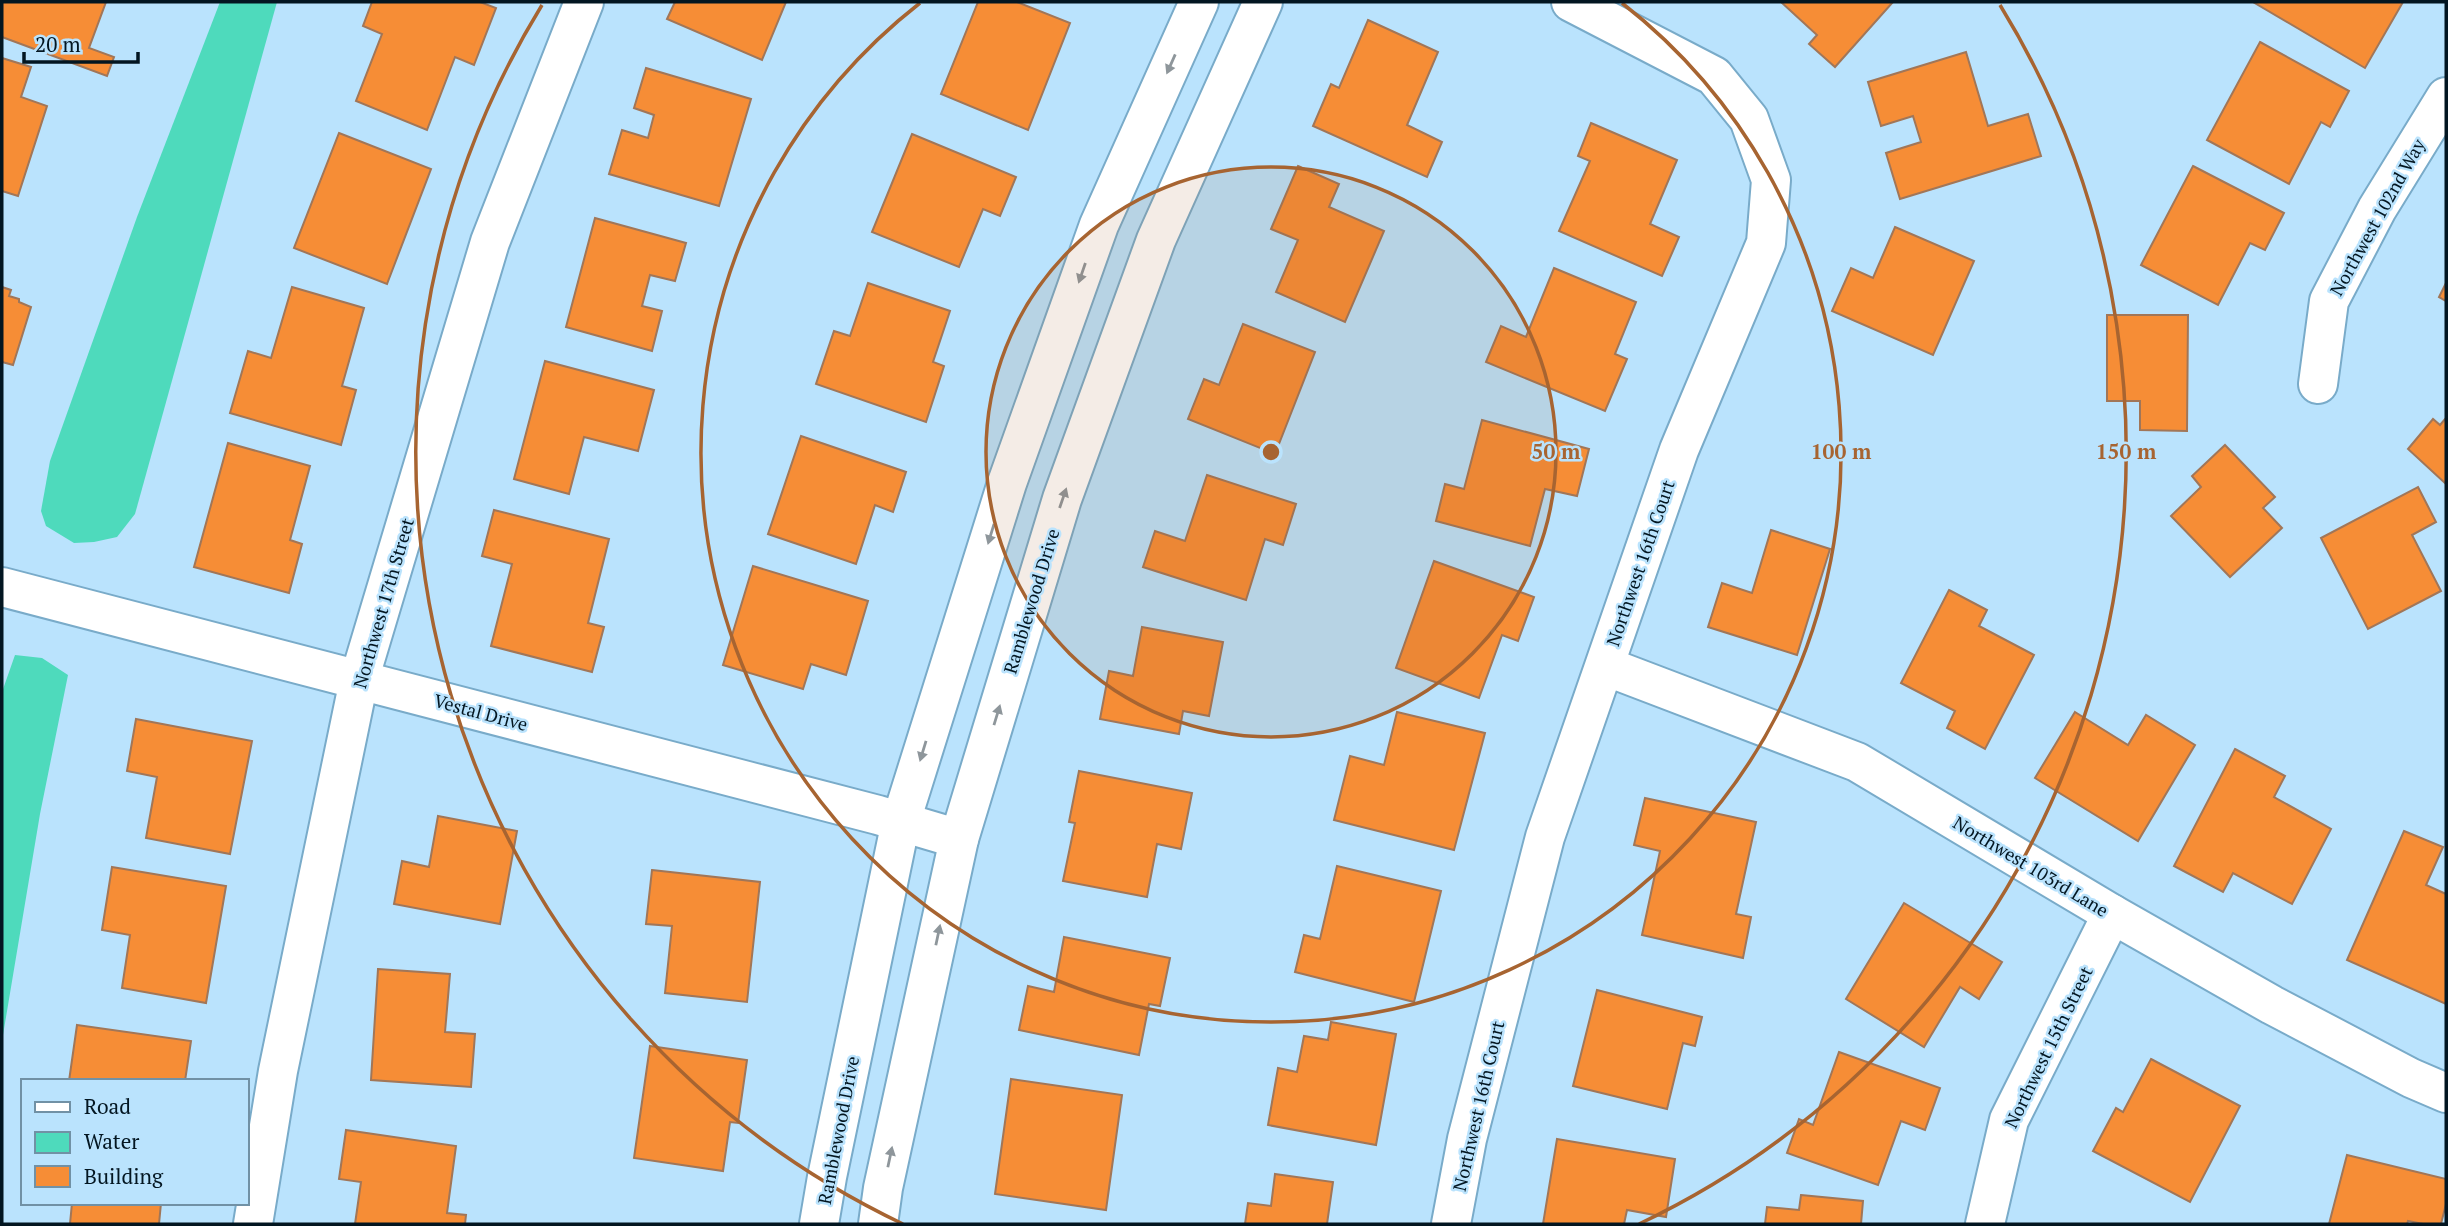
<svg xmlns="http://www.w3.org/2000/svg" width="2448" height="1226" viewBox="0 0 2448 1226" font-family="'PT Serif',serif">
	<rect width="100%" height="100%" fill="#bae3fd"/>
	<g fill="#4edabc">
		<path d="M220,2H277L135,514L117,537L94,542L74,543L46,526L41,511L50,461L137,217Z"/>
		<path d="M15,655L42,658L68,675L40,814L2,1041V692Z"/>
	</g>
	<g fill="#f68d36" stroke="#a17658" stroke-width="2">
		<path d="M2,2H106L89,48L114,57L107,76L2,37Z"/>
		<path d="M372,2H480L496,8L474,65L455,57L427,130L356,101L382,34L363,26Z"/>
		<path d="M675,2H786L762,60L667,19Z"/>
		<path d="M978,2H1017L1070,23L1028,130L941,94Z"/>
		<path d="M1781,2H1893L1835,67L1809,44L1817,35Z"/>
		<path d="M2253,2H2403L2365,68Z"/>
		<path d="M1368,20L1438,52L1407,125L1442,142L1427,177L1313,126L1331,84L1339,88Z"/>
		<path d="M2260,42L2349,91L2330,127L2321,122L2289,184L2207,140Z"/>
		<path d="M1966,52L1988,126L2028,114L2041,156L1900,199L1886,153L1921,142L1913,116L1881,126L1868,82Z"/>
		<path d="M2,58L31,67L21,97L47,106L18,196L2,191Z"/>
		<path d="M646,68L751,99L719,206L609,174L622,130L648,138L654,115L634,108Z"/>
		<path d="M1591,123L1677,160L1650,224L1679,237L1662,276L1559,231L1590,161L1578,156Z"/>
		<path d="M339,133L431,169L387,284L294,248Z"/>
		<path d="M912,134L1016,177L1000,216L983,209L959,267L872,232Z"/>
		<path d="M1298,166L1339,184L1329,207L1384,231L1345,322L1276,292L1298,240L1271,229Z"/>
		<path d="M2193,166L2284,213L2265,250L2250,243L2218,305L2141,265Z"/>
		<path d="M595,218L686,243L675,281L650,275L642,306L662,311L652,351L566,327Z"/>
		<path d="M1895,227L1974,261L1933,355L1832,311L1851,268L1873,278Z"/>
		<path d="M1554,268L1636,302L1615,354L1627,359L1605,411L1486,362L1501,326L1526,337Z"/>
		<path d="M868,283L950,311L933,362L944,366L926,422L816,384L834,331L850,336Z"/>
		<path d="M2446,283V301L2439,297Z"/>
		<path d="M2,287L11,290L9,296L19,299V302L31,307L13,365L2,362Z"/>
		<path d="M292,287L364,308L342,386L356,390L341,445L230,413L248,351L271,358Z"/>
		<path d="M2107,315H2188L2187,431L2140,430V401H2107Z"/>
		<path d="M1243,324L1315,352L1275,454L1188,419L1204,379L1219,385Z"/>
		<path d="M545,361L654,390L638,451L584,437L569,494L514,479Z"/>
		<path d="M2446,418V484L2408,449L2433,419L2440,425Z"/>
		<path d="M1482,420L1589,449L1577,496L1545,489L1530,546L1436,521L1445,484L1464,489Z"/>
		<path d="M801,436L906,472L893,512L875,505L856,564L768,534Z"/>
		<path d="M228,443L310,466L290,540L302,544L289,593L194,567Z"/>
		<path d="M2225,445L2275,497L2263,508L2282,528L2230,577L2171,516L2201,487L2192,476Z"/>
		<path d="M1207,475L1296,504L1283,545L1265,539L1246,600L1143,567L1155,531L1185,541Z"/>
		<path d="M2418,487L2436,522L2412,535L2441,591L2368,629L2321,538Z"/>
		<path d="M494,510L609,539L588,623L604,627L592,672L491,646L512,564L482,556Z"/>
		<path d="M1771,530L1830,549L1797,655L1708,627L1722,583L1752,593Z"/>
		<path d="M1434,561L1534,597L1518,641L1502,635L1479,698L1396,668Z"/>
		<path d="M753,566L868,601L846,675L811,664L803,689L723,665Z"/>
		<path d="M1949,590L1987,610L1979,626L2034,655L1985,749L1947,728L1955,711L1901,683Z"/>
		<path d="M1142,627L1223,642L1209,716L1183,711L1179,734L1100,719L1109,671L1133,676Z"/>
		<path d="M1397,712L1485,733L1454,850L1334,820L1350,756L1384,765Z"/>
		<path d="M2075,712L2128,745L2146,715L2195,745L2138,841L2035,778Z"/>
		<path d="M136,719L252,741L230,854L146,838L157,777L127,771Z"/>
		<path d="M2235,749L2285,776L2274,797L2331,829L2292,904L2233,873L2223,892L2174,866Z"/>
		<path d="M1079,771L1192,793L1181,849L1157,844L1147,897L1063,881L1075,823L1069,822Z"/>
		<path d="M1645,798L1756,822L1736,914L1751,917L1743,958L1642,935L1660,851L1634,845Z"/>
		<path d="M438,816L517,831L500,924L394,904L402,861L429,867Z"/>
		<path d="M2404,831L2443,847L2426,885L2446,894V1004L2347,960Z"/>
		<path d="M1337,866L1441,891L1414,1002L1295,972L1304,935L1320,939Z"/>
		<path d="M112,867L226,886L206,1003L122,988L130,935L102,930Z"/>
		<path d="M652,870L760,882L747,1002L665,993L672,926L646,924Z"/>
		<path d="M1904,903L2002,962L1979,999L1960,987L1924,1047L1846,999Z"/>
		<path d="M1064,937L1170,958L1160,1006L1149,1004L1139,1055L1019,1030L1028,986L1054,992Z"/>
		<path d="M378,969L450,974L445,1032L475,1034L471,1087L371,1080Z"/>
		<path d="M1597,990L1702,1017L1695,1046L1683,1043L1667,1109L1573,1086Z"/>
		<path d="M1331,1022L1396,1034L1376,1145L1268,1125L1278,1068L1297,1072L1304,1036L1328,1040Z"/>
		<path d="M77,1025L191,1041L185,1081H69Z"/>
		<path d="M650,1046L747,1060L738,1123L730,1122L723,1171L634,1158Z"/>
		<path d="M1839,1052L1940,1088L1925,1130L1901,1121L1878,1185L1787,1153L1799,1119L1813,1125Z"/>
		<path d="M2151,1059L2240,1106L2190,1202L2093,1151L2116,1108L2123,1112Z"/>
		<path d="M1011,1079L1122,1095L1106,1210L995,1194Z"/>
		<path d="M346,1130L456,1146L447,1213L466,1215L465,1224H355L361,1182L339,1179Z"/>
		<path d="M1557,1139L1675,1159L1666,1217L1627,1210L1624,1224H1543Z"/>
		<path d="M2347,1155L2446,1179V1204L2441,1224H2423L2408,1221L2407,1224H2329Z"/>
		<path d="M1275,1174L1333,1182L1327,1224H1245L1248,1203L1271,1206Z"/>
		<path d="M1801,1195L1863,1201L1861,1224H1765L1767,1207L1799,1210Z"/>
		<path d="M72,1203H161L159,1224H70Z"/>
	</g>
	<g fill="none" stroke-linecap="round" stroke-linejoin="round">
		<defs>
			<g id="street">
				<path d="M2318,384L2329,301L2377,209L2446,97"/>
				<path d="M2,587L878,815L959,839"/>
				<path d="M1605,666L1857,762L2112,914L2272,1005L2411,1078L2446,1093"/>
				<path d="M253,1224L278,1071L359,680L490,242L584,2"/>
				<path d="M1451,1224L1467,1139L1545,837L1679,450L1766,243L1771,180L1749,119L1714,76L1571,2"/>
				<path d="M1985,1224L2009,1120L2112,914"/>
			</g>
			<g id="secondary">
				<path d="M819,1224L827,1177L901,821L1007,483L1099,225L1199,2"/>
				<path d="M878,1224L883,1188L959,839L1062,499L1156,240L1263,2"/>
			</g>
		</defs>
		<use href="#street" stroke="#79abc9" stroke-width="42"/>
		<use href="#secondary" stroke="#79abc9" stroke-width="42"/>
		<use href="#street" stroke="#fff" stroke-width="38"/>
		<use href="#secondary" stroke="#fff" stroke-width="38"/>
	</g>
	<defs><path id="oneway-solid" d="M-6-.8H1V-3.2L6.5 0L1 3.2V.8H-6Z" transform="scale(1.75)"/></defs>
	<g fill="#8e969b">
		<use href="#oneway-solid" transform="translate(1171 64) rotate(114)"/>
		<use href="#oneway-solid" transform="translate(1082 273) rotate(109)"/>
		<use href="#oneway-solid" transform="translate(1063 498) rotate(-71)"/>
		<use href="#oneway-solid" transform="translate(991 534) rotate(107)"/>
		<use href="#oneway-solid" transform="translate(997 715) rotate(-73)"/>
		<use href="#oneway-solid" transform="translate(923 751) rotate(107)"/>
		<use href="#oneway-solid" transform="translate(938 935) rotate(-78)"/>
		<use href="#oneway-solid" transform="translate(890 1157) rotate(-78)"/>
	</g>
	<circle cx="1271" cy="452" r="285" fill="#a76431" fill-opacity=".12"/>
	<g fill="none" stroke="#a76431" stroke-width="3.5">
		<circle cx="1271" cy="452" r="285"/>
		<path d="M1622 3A570 570 0 1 1 920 3"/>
		<path d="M903 1224A855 855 0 0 1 542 5M2000 5A855 855 0 0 1 1639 1224"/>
	</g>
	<g text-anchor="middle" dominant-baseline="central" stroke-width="5" stroke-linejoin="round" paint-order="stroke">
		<g font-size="18" fill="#031621" stroke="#bae3fd">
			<text transform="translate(2377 217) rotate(-61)">Northwest 102nd Way</text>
			<text transform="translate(1640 563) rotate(-71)">Northwest 16th Court</text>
			<text transform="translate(1031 601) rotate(-73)">Ramblewood Drive</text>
			<text transform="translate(383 603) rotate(-74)">Northwest 17th Street</text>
			<text transform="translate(481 712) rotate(15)">Vestal Drive</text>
			<text transform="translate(2031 866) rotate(31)">Northwest 103rd Lane</text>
			<text transform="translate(2048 1047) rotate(-64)">Northwest 15th Street</text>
			<text transform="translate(1478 1106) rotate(-77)">Northwest 16th Court</text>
			<text transform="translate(838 1130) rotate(-79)">Ramblewood Drive</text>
		</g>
	</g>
	<circle cx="1271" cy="452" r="10" fill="#a76431" stroke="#bae3fd" stroke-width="3.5"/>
	<g font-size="21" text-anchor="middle" font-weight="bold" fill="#a76431" stroke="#bae3fd" stroke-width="5" stroke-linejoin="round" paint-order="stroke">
		<text x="1556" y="459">50 m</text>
		<text x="1841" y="459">100 m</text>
		<text x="2126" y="459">150 m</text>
	</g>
	<rect width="2448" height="1226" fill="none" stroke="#031621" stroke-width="7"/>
	<rect x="21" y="1079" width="228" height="126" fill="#bae3fd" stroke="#7191a5" stroke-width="2"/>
	<rect x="35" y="1102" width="35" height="10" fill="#ffffff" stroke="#7191a5" stroke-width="2"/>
	<text x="84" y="1114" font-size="21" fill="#031621">Road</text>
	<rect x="35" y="1132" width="35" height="21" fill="#4edabc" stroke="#7191a5" stroke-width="2"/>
	<text x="84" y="1149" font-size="21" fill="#031621">Water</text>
	<rect x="35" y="1166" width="35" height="21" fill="#f68d36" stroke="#7191a5" stroke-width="2"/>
	<text x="84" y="1184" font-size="21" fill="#031621">Building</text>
	<path d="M24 52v10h114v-10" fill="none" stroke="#031621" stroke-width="3.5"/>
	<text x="35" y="52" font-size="21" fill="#031621" stroke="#bae3fd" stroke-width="5" paint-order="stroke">20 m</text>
</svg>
